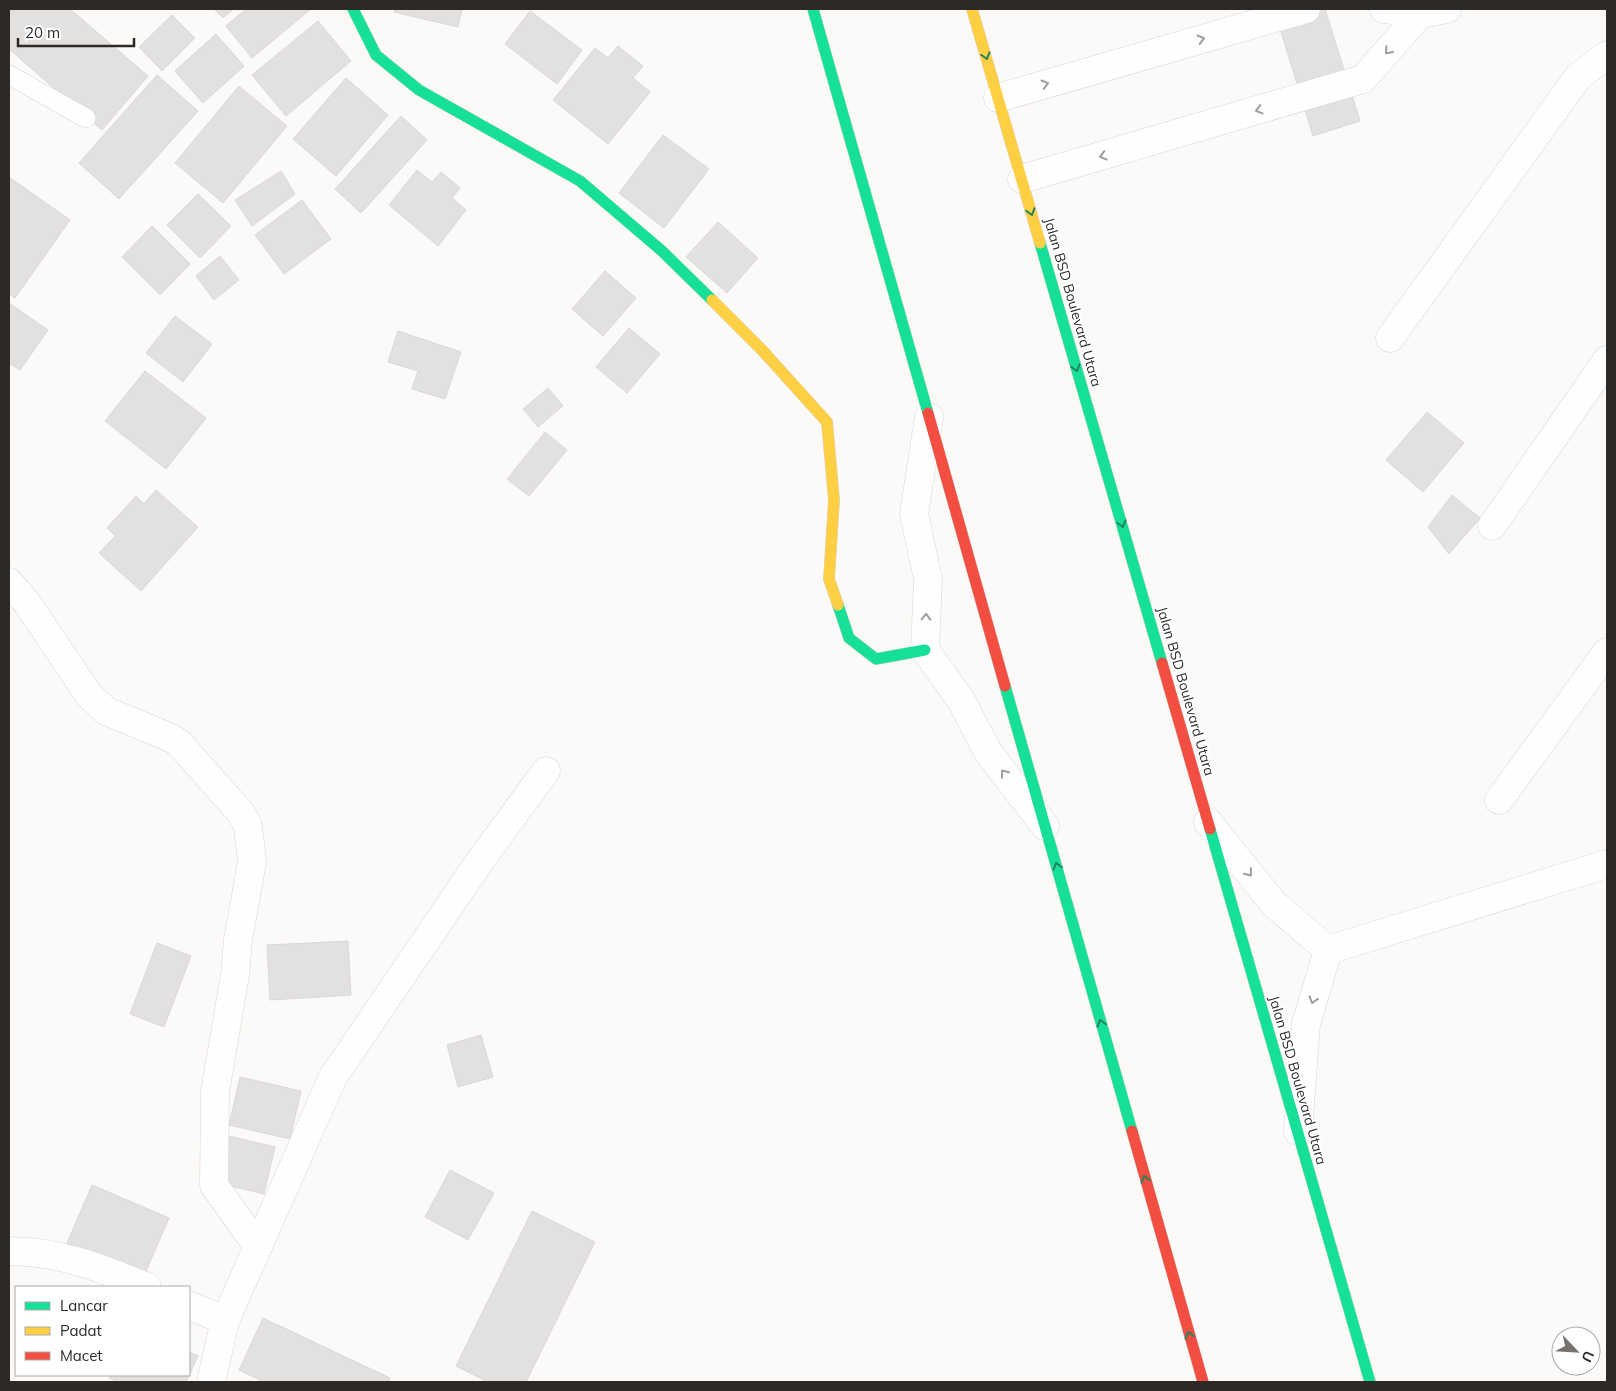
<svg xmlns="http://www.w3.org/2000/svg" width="1616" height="1391" viewBox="0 0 1616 1391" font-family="Mulish,sans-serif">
	<rect width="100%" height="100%" fill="#fcfaf8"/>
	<g fill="#e3e0e0" stroke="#dad7d7">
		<path d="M9,9H70L148,76L102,130L9,49Z"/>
		<path d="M214,9H233L223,18Z"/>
		<path d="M246,9H311L252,58L226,26Z"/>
		<path d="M395,9H462L458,27L394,12Z"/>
		<path d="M1274,9H1325L1360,121L1313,136Z"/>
		<path d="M530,11L582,50L557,84L505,44Z"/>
		<path d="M172,15L195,38L162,71L139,47Z"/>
		<path d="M318,21L351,61L286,116L252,75Z"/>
		<path d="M216,34L244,66L203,103L175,71Z"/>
		<path d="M618,46L643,66L633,78L650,92L608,144L553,100L595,48L608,58Z"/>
		<path d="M157,75L198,111L119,199L79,163Z"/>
		<path d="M346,78L388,115L336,176L293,139Z"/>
		<path d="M239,86L287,126L223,203L175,163Z"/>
		<path d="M401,116L427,140L361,213L335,189Z"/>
		<path d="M663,135L709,169L664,228L619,193Z"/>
		<path d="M417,170L432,182L441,172L460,188L452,198L466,210L438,246L389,205Z"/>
		<path d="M281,171L295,194L252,226L235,200Z"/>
		<path d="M9,177L70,220L15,298L9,294Z"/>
		<path d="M198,194L231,226L200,258L167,225Z"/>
		<path d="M302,200L331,239L284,274L255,235Z"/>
		<path d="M718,222L758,258L727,293L686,257Z"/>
		<path d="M152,226L190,264L160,295L122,257Z"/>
		<path d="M220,256L239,280L214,300L196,276Z"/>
		<path d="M605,271L636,298L603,336L572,309Z"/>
		<path d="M9,303L48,330L20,370L9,363Z"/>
		<path d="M175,316L212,344L183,382L146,353Z"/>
		<path d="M629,328L660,354L627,393L596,367Z"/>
		<path d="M398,331L461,352L445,399L412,389L418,371L388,362Z"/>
		<path d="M145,371L206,418L166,469L105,421Z"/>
		<path d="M548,388L563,406L538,427L523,409Z"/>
		<path d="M1427,412L1464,443L1423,492L1386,460Z"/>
		<path d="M545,432L567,450L529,496L507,479Z"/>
		<path d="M156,490L198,527L141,591L99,553L115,536L107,528L136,496L144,504Z"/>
		<path d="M1452,495L1480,518L1449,554L1428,527Z"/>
		<path d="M348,941L351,995L270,1000L267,945Z"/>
		<path d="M157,943L191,956L164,1027L130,1014Z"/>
		<path d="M481,1035L493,1077L458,1087L447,1045Z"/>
		<path d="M240,1077L301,1091L290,1139L229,1125Z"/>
		<path d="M229,1136L275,1147L264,1194L218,1183Z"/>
		<path d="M450,1170L494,1193L468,1240L425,1217Z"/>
		<path d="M92,1185L169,1218L144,1276L67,1243Z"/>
		<path d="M532,1211L595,1242L526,1382H488L456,1366Z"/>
		<path d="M263,1318L390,1378L388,1382H264L239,1370Z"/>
		<path d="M189,1352L198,1356L186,1382H119L109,1378L110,1375H189Z"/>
	</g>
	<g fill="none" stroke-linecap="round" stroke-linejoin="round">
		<defs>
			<path id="lane" d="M9,75L86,118"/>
			<g id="street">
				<path d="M1384,9L1420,14L1447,9"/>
				<path d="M998,98L1306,9"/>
				<path d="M1022,179L1363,79L1420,14"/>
				<path d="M1390,338L1578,77L1607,55"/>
				<path d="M929,417L914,514L928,579L925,650L961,700L988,752L1045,826"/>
				<path d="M1492,526L1607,360"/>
				<path d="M9,582L27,603L89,695L106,711L169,737L179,743L241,813L248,826L252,862L238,940L235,975L215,1092L214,1185L258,1247"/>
				<path d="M1499,800L1607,652"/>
				<path d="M1208,822L1274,904L1328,950L1306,1024L1298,1131"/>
				<path d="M1328,950L1607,864"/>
				<path d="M9,1251C58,1251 102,1268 147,1287"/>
				<path d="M189,1305L225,1321"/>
				<path d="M211,1382L225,1321L333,1077L480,861L546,771"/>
			</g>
			<g id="fast">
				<path d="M353,9L376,55L419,90L580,181L662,251L712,300"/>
				<path d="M813,9L928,413"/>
				<path d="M1040,243L1162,663"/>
				<path d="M838,605L849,638L876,659L925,650"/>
				<path d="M1005,686L1132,1131"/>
				<path d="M1210,829L1370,1382"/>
			</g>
			<g id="slow">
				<path d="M972,9L1040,243"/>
				<path d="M712,300L762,350L827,422L834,500L829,579L838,605"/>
			</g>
			<g id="jam">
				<path d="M928,413L1005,686"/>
				<path d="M1162,663L1210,829"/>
				<path d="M1132,1131L1203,1382"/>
			</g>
		</defs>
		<use href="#lane" stroke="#d8d5d3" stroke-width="20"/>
		<use href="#street" stroke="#d8d5d3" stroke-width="29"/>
		<use href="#fast" stroke="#d8d5d3" stroke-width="12"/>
		<use href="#slow" stroke="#d8d5d3" stroke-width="12"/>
		<use href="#jam" stroke="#d8d5d3" stroke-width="12"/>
		<use href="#lane" stroke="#fffefe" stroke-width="19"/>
		<use href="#street" stroke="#fffefe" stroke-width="28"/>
		<use href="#fast" stroke="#16e098" stroke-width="11"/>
		<use href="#slow" stroke="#ffcf43" stroke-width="11"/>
		<use href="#jam" stroke="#f24e42" stroke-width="11"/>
	</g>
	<defs><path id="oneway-chevron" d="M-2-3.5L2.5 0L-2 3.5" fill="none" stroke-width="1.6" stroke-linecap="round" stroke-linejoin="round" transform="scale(1.25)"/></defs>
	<g stroke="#a09e9d">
		<use href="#oneway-chevron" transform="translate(1201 39) rotate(-16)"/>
		<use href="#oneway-chevron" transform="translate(1388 51) rotate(131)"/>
		<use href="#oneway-chevron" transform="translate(1045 84) rotate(-16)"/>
		<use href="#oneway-chevron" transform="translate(1259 110) rotate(164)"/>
		<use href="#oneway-chevron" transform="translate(1103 156) rotate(164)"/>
		<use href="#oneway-chevron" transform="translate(926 617) rotate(-88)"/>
		<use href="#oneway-chevron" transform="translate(1004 773) rotate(-128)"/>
		<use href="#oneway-chevron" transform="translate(1249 873) rotate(51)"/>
		<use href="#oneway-chevron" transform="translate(1313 1000) rotate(107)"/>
	</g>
	<g stroke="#22845f">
		<use href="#oneway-chevron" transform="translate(986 56) rotate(74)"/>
		<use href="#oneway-chevron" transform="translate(1031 212) rotate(74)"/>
		<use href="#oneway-chevron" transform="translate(1076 368) rotate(74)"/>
		<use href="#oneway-chevron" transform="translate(1122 524) rotate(74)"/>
		<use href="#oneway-chevron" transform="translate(1057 866) rotate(-106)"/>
		<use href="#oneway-chevron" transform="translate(1101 1023) rotate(-106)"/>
		<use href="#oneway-chevron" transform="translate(1145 1179) rotate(-106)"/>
		<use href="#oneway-chevron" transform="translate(1189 1335) rotate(-106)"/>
	</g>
	<g text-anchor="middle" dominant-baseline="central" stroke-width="4" stroke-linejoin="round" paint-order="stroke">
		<g font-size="14" fill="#2d2926" stroke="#fff">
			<text transform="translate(1073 302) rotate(74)">Jalan BSD Boulevard Utara</text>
			<text transform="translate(1186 691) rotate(74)">Jalan BSD Boulevard Utara</text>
			<text transform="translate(1298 1080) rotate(74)">Jalan BSD Boulevard Utara</text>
		</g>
	</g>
	<rect width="1616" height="1391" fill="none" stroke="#2d2926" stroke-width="20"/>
	<rect x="15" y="1286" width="175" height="90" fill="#ffffff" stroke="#aba9a8"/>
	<rect x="25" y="1302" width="25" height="8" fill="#16e098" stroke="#aba9a8"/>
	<text x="60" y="1311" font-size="15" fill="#2d2926">Lancar</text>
	<rect x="25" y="1327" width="25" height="8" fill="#ffcf43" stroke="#aba9a8"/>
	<text x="60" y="1336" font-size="15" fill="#2d2926">Padat</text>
	<rect x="25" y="1352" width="25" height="8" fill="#f24e42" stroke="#aba9a8"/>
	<text x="60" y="1361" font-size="15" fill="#2d2926">Macet</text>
	<g transform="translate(1576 1351) rotate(115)"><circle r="24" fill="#ffffff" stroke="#aba9a8"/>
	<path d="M0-4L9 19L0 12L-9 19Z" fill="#757270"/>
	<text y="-8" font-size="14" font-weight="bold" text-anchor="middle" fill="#2d2926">U</text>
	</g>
	<path d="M18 38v8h116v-8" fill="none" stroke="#2d2926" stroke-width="2.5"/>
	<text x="25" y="38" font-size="15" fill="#2d2926" stroke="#ffffff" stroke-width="4" paint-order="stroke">20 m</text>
</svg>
